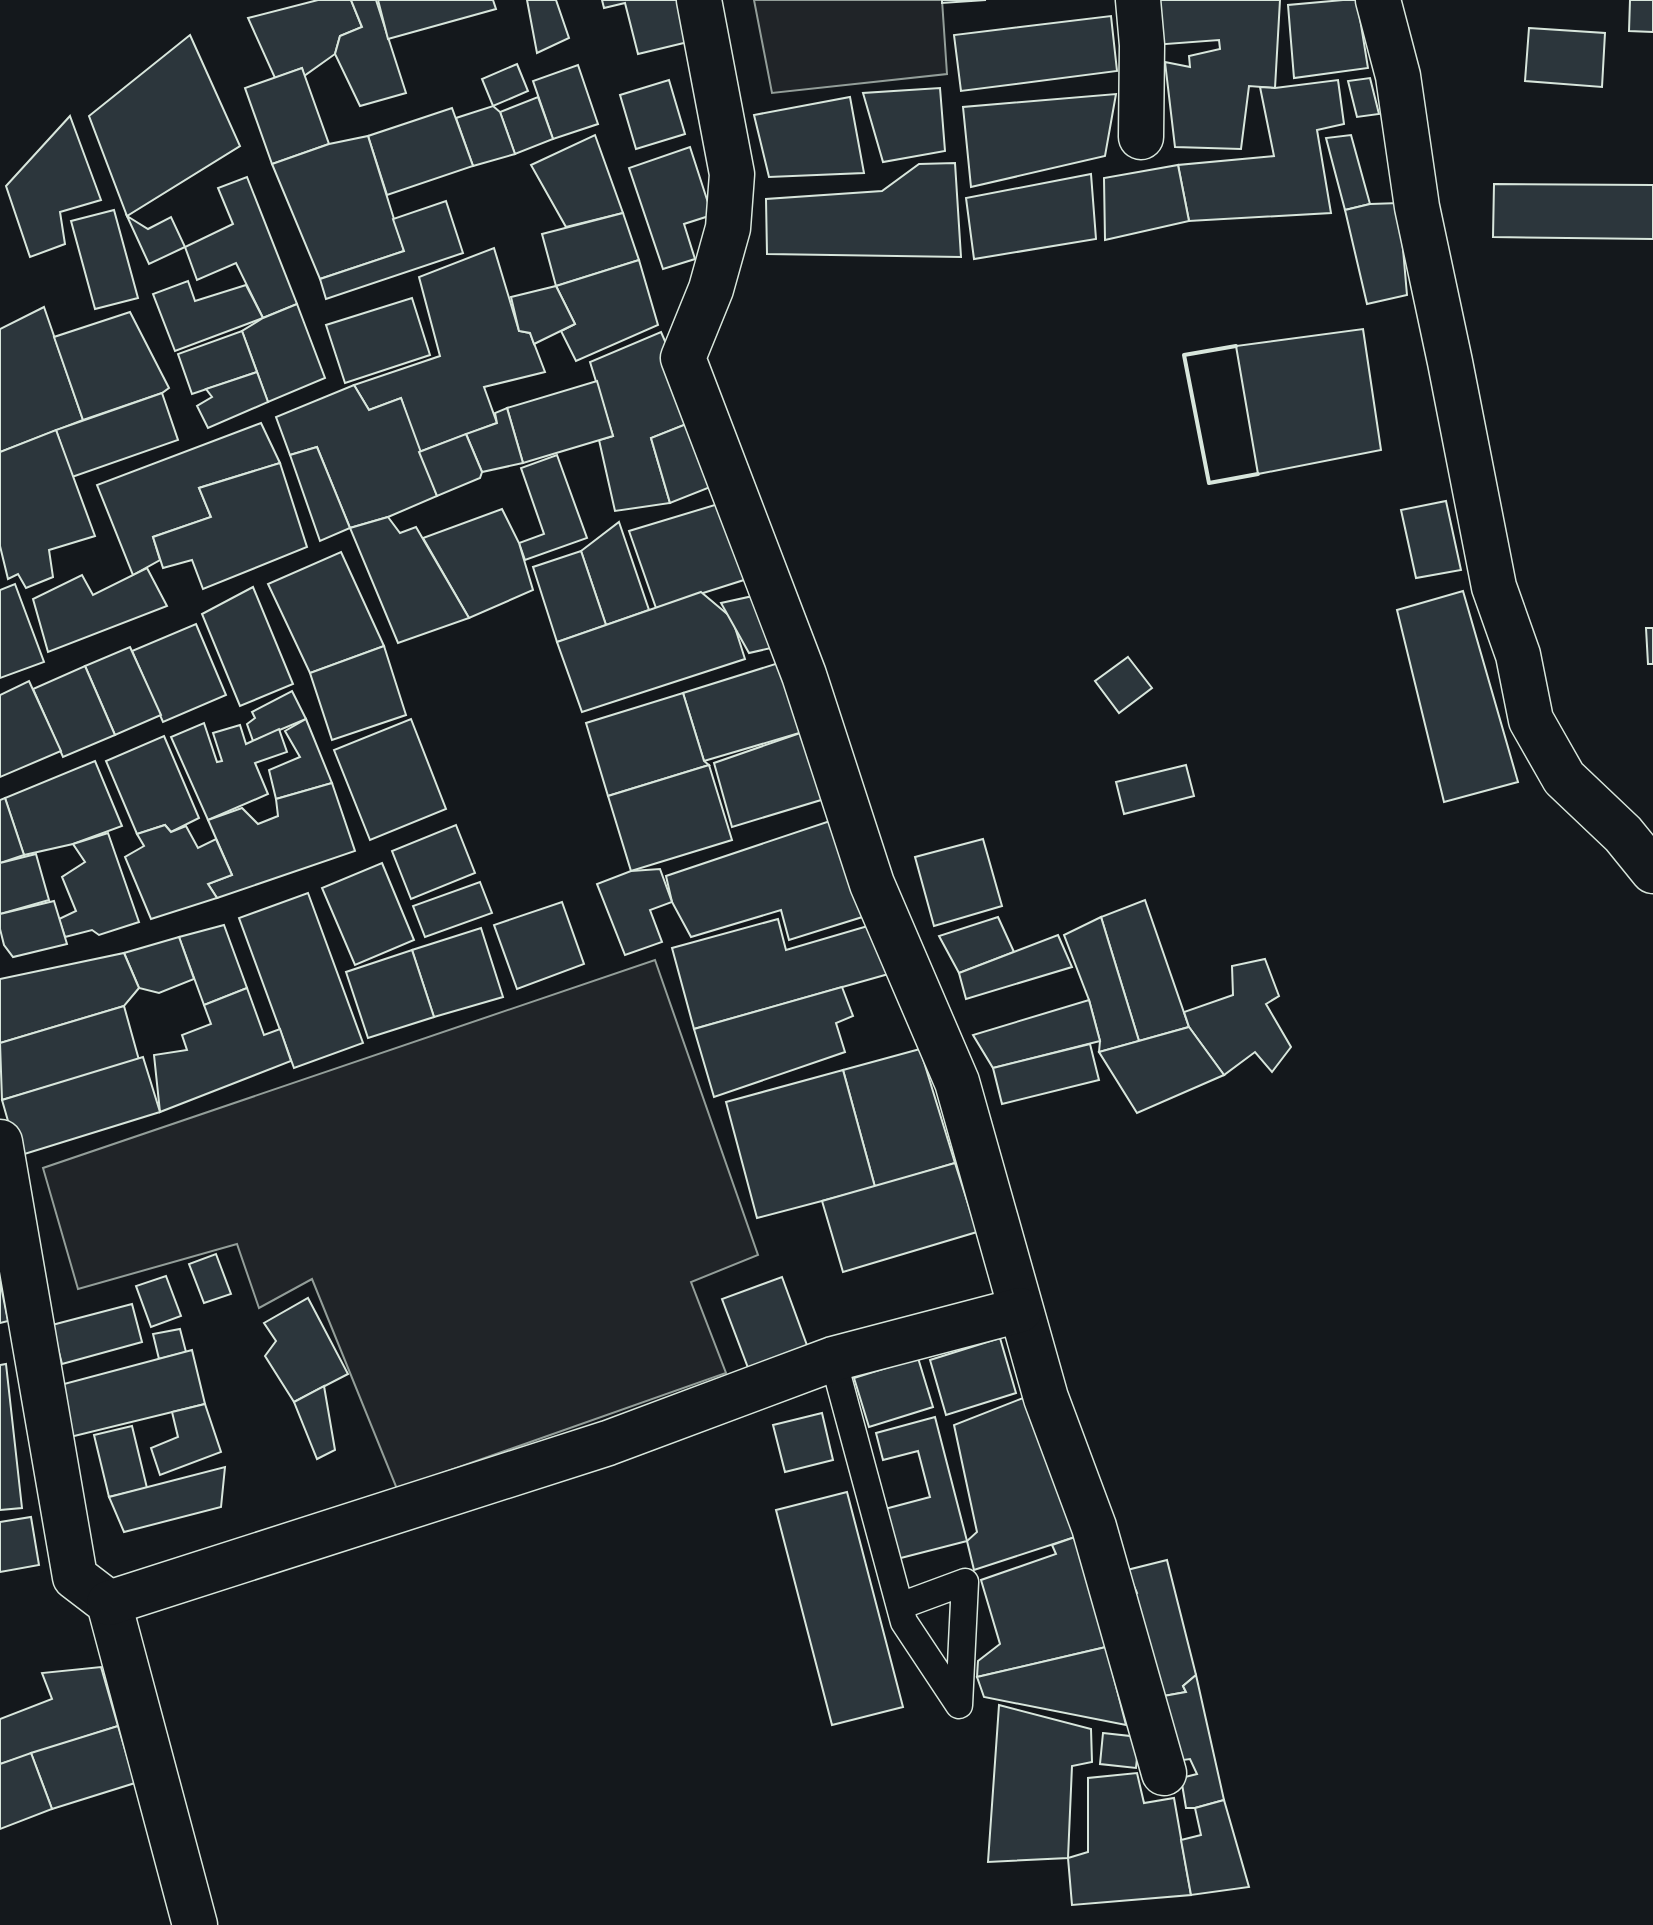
<svg xmlns="http://www.w3.org/2000/svg" width="1653" height="1925" viewBox="0 0 1653 1925" font-family="Helvetica,sans-serif">
	<rect width="100%" height="100%" fill="#14181c"/>
	<g fill="#202428" stroke="#939e99" stroke-width="2">
		<path d="M754,0H942L947,74L772,93Z"/>
		<path d="M655,960L758,1255L691,1282L726,1373L397,1489L312,1279L259,1308L237,1244L78,1289L43,1168Z"/>
	</g>
	<g fill="#2c363c" stroke="#d8e6dc" stroke-width="2">
		<path d="M318,0H351L362,27L340,36L335,54L304,76L302,68L275,78L248,18Z"/>
		<path d="M351,0H376L406,93L360,106L335,54L340,36L362,27Z"/>
		<path d="M378,0H493L496,9L388,39Z"/>
		<path d="M527,0H556L569,38L537,53Z"/>
		<path d="M602,0H677L688,42L638,54L625,3L604,8Z"/>
		<path d="M942,0H986L942,3Z"/>
		<path d="M1151,0H1280L1275,88L1249,86L1241,149L1175,147L1165,62L1190,67L1189,56L1220,49L1219,40L1153,45Z"/>
		<path d="M1343,0H1357L1368,68L1294,78L1288,5Z"/>
		<path d="M1630,0H1653V32L1629,31Z"/>
		<path d="M1111,16L1117,71L961,91L954,35Z"/>
		<path d="M1529,28L1605,33L1602,87L1525,81Z"/>
		<path d="M190,35L240,146L127,216L89,116Z"/>
		<path d="M517,64L528,91L493,106L482,79Z"/>
		<path d="M578,65L598,124L553,139L533,81Z"/>
		<path d="M302,68L329,144L272,164L245,88Z"/>
		<path d="M1370,78L1379,114L1357,117L1348,81Z"/>
		<path d="M669,80L685,134L636,149L620,95Z"/>
		<path d="M1338,80L1344,124L1317,130L1331,213L1189,221L1178,165L1274,156L1260,87L1275,88Z"/>
		<path d="M940,88L945,151L883,162L863,93Z"/>
		<path d="M1116,94L1105,156L971,187L963,107Z"/>
		<path d="M538,97L553,139L515,154L500,112Z"/>
		<path d="M850,97L864,173L769,177L754,115Z"/>
		<path d="M493,106L500,112L515,154L473,166L456,118Z"/>
		<path d="M452,108L473,166L387,195L368,136Z"/>
		<path d="M70,116L101,200L60,212L65,244L30,257L6,186Z"/>
		<path d="M595,135L623,213L566,227L531,165Z"/>
		<path d="M1351,135L1370,204L1345,210L1326,138Z"/>
		<path d="M368,136L404,251L320,279L272,164L329,144Z"/>
		<path d="M690,147L712,215L684,224L695,259L663,269L629,168Z"/>
		<path d="M955,163L961,257L767,254L766,199L882,191L919,164Z"/>
		<path d="M1178,165L1189,221L1105,240L1104,178Z"/>
		<path d="M1091,174L1096,239L974,259L966,198Z"/>
		<path d="M247,177L297,304L263,318L236,263L197,280L185,247L233,224L218,188Z"/>
		<path d="M1494,184L1653,185V239L1493,237Z"/>
		<path d="M446,201L463,253L326,299L320,279L404,251L393,219Z"/>
		<path d="M1399,203L1407,295L1367,304L1345,210L1370,204Z"/>
		<path d="M114,210L138,298L95,309L71,221Z"/>
		<path d="M623,213L639,260L556,286L542,234Z"/>
		<path d="M127,216L148,229L171,217L185,247L149,264Z"/>
		<path d="M494,248L519,331L530,333L545,372L484,387L497,423L419,452L401,398L369,410L354,385L440,356L419,277Z"/>
		<path d="M639,260L658,325L576,361L561,331L575,324L556,286Z"/>
		<path d="M188,281L195,301L246,285L263,318L175,351L153,294Z"/>
		<path d="M556,286L575,324L534,344L530,333L519,331L511,297Z"/>
		<path d="M412,298L430,355L345,383L326,325Z"/>
		<path d="M297,304L325,378L268,402L242,331L263,318Z"/>
		<path d="M44,307L83,420L0,452V329Z"/>
		<path d="M130,312L169,388L162,393L83,420L54,337Z"/>
		<path d="M1363,329L1381,450L1258,474L1236,346Z"/>
		<path d="M242,331L257,372L192,394L178,354Z"/>
		<path d="M661,332L699,419L651,438L670,503L615,511L599,440L613,436L590,362Z"/>
		<path d="M257,372L268,402L208,428L197,406L212,397L206,389Z"/>
		<path d="M597,381L613,436L523,463L507,408Z"/>
		<path d="M354,385L369,410L401,398L437,496L388,517L350,528L317,447L290,455L276,417Z"/>
		<path d="M162,393L178,440L72,477L56,430Z"/>
		<path d="M507,408L523,463L482,472L466,434L497,423L495,413Z"/>
		<path d="M699,419L723,482L670,503L651,438Z"/>
		<path d="M261,423L280,463L199,488L211,517L153,537L160,560L133,575L97,485Z"/>
		<path d="M56,430L95,536L49,550L53,577L26,588L18,574L8,579L0,546V452Z"/>
		<path d="M466,434L482,472L480,478L437,496L419,452Z"/>
		<path d="M317,447L350,528L320,541L290,455Z"/>
		<path d="M557,455L587,538L525,560L519,543L544,534L521,468Z"/>
		<path d="M280,463L307,547L203,589L192,560L163,568L153,537L211,517L199,488Z"/>
		<path d="M738,498L766,573L656,608L629,531Z"/>
		<path d="M1446,501L1461,570L1416,578L1401,510Z"/>
		<path d="M502,509L519,543L533,590L469,618L423,538Z"/>
		<path d="M388,517L400,533L416,527L469,618L398,643L350,528Z"/>
		<path d="M619,522L649,610L606,625L581,551Z"/>
		<path d="M581,551L606,625L557,642L533,567Z"/>
		<path d="M341,552L384,646L310,673L268,584Z"/>
		<path d="M147,568L167,606L48,652L33,599L82,575L93,595Z"/>
		<path d="M15,584L44,662L0,678V590Z"/>
		<path d="M253,587L293,684L240,706L202,614Z"/>
		<path d="M1463,591L1518,782L1444,802L1397,610Z"/>
		<path d="M701,592L732,618L745,659L582,712L557,642Z"/>
		<path d="M762,594L780,646L749,653L721,603Z"/>
		<path d="M196,624L226,695L163,722L132,651Z"/>
		<path d="M1646,628H1653V664H1648Z"/>
		<path d="M384,646L406,715L332,740L310,673Z"/>
		<path d="M130,647L161,715L115,735L85,666Z"/>
		<path d="M1128,657L1152,688L1119,713L1095,681Z"/>
		<path d="M785,661L806,731L704,761L683,693Z"/>
		<path d="M85,666L115,735L63,757L33,689Z"/>
		<path d="M29,681L61,751L0,777V695Z"/>
		<path d="M292,691L306,719L253,741L247,724L255,718L252,712Z"/>
		<path d="M683,693L704,761L709,765L608,796L586,723Z"/>
		<path d="M306,719L332,783L276,799L269,770L300,757L285,731Z"/>
		<path d="M411,719L446,809L370,840L334,750Z"/>
		<path d="M204,723L217,762L222,761L213,733L240,725L246,744L279,729L287,752L255,763L268,794L208,820L171,737Z"/>
		<path d="M806,731L831,797L732,827L714,763Z"/>
		<path d="M164,736L199,818L171,832L165,825L137,834L106,761Z"/>
		<path d="M95,761L122,826L73,844L24,855L5,798Z"/>
		<path d="M709,765L732,840L631,871L608,796Z"/>
		<path d="M1186,765L1194,796L1124,814L1116,782Z"/>
		<path d="M332,783L355,851L217,898L208,884L232,875L208,820L242,808L258,824L278,816L276,799Z"/>
		<path d="M5,798L24,855L0,863V800Z"/>
		<path d="M842,817L872,914L789,940L781,910L691,937L672,902L666,876Z"/>
		<path d="M165,825L171,832L186,826L198,848L216,839L232,875L208,884L217,898L151,919L125,857L144,846L137,834Z"/>
		<path d="M456,825L475,873L411,899L392,851Z"/>
		<path d="M108,833L139,922L99,935L92,930L65,937L59,919L76,911L62,877L85,862L73,844Z"/>
		<path d="M983,839L1002,906L934,926L915,857Z"/>
		<path d="M36,854L49,900L0,914V863Z"/>
		<path d="M382,863L414,940L355,965L322,888Z"/>
		<path d="M660,869L672,902L650,910L662,942L625,955L597,884L631,871Z"/>
		<path d="M480,882L492,913L425,937L413,906Z"/>
		<path d="M308,893L363,1043L294,1068L239,918Z"/>
		<path d="M1145,900L1189,1027L1139,1041L1101,917Z"/>
		<path d="M54,901L67,944L13,957L4,945L0,929V914Z"/>
		<path d="M562,902L584,964L517,989L494,925Z"/>
		<path d="M998,917L1014,952L959,973L939,936Z"/>
		<path d="M1101,917L1139,1041L1099,1052L1100,1041L1089,1000L1064,935Z"/>
		<path d="M778,919L786,950L878,923L892,973L694,1029L672,948Z"/>
		<path d="M224,925L247,988L204,1005L179,937Z"/>
		<path d="M481,928L503,997L434,1017L412,950Z"/>
		<path d="M1058,935L1072,967L966,999L959,973Z"/>
		<path d="M179,937L194,979L159,993L139,988L124,953Z"/>
		<path d="M412,950L434,1017L368,1038L346,972Z"/>
		<path d="M124,953L139,988L124,1006L0,1043V979Z"/>
		<path d="M1265,959L1279,996L1266,1004L1291,1047L1272,1072L1255,1052L1224,1075L1189,1027L1184,1012L1233,995L1232,966Z"/>
		<path d="M842,987L853,1016L836,1023L845,1052L714,1097L694,1029Z"/>
		<path d="M247,988L264,1035L280,1029L291,1061L160,1112L154,1055L187,1050L182,1035L211,1024L204,1005Z"/>
		<path d="M1089,1000L1100,1041L993,1068L973,1035Z"/>
		<path d="M124,1006L139,1060L2,1100L0,1043Z"/>
		<path d="M1189,1027L1224,1075L1137,1113L1099,1052Z"/>
		<path d="M1090,1044L1099,1080L1002,1104L993,1068Z"/>
		<path d="M920,1049L955,1163L875,1187L843,1070Z"/>
		<path d="M143,1057L160,1112L18,1156L2,1100Z"/>
		<path d="M843,1070L875,1187L757,1218L726,1102Z"/>
		<path d="M955,1163L977,1232L843,1272L822,1201Z"/>
		<path d="M216,1254L231,1294L204,1303L189,1264Z"/>
		<path d="M166,1276L181,1316L151,1327L136,1286Z"/>
		<path d="M782,1277L812,1359L753,1381L722,1299Z"/>
		<path d="M0,1281L8,1321L0,1323Z"/>
		<path d="M308,1298L348,1374L294,1402L265,1356L276,1341L264,1323Z"/>
		<path d="M132,1304L142,1342L62,1364L52,1325Z"/>
		<path d="M180,1329L186,1352L159,1359L153,1334Z"/>
		<path d="M1000,1338L1016,1393L946,1415L930,1360Z"/>
		<path d="M192,1350L205,1404L62,1439L64,1384Z"/>
		<path d="M918,1358L933,1407L869,1427L854,1378Z"/>
		<path d="M6,1364L22,1508L0,1510V1365Z"/>
		<path d="M324,1386L335,1450L317,1459L294,1402Z"/>
		<path d="M1023,1398L1075,1537L974,1570L967,1541L977,1532L954,1425Z"/>
		<path d="M205,1404L221,1452L160,1475L151,1448L178,1437L172,1412Z"/>
		<path d="M822,1413L833,1460L785,1472L773,1425Z"/>
		<path d="M935,1417L967,1541L893,1560L881,1510L930,1497L918,1451L883,1460L876,1433Z"/>
		<path d="M132,1426L147,1488L109,1497L94,1435Z"/>
		<path d="M225,1467L221,1507L124,1532L109,1497Z"/>
		<path d="M847,1492L903,1707L832,1725L776,1510Z"/>
		<path d="M31,1517L39,1565L0,1572V1522Z"/>
		<path d="M1075,1537L1106,1647L977,1677L978,1661L1000,1644L981,1580L1056,1554L1052,1545Z"/>
		<path d="M1167,1560L1196,1675L1183,1686L1186,1692L1158,1697L1127,1598L1137,1593L1127,1570Z"/>
		<path d="M1106,1647L1126,1725L984,1697L977,1677Z"/>
		<path d="M101,1667L118,1726L0,1764V1719L52,1699L42,1673Z"/>
		<path d="M1196,1675L1224,1800L1195,1808H1186L1181,1778L1197,1774L1190,1759L1176,1761L1158,1697L1186,1692L1183,1686Z"/>
		<path d="M999,1705L1091,1729L1092,1762L1072,1766L1068,1858L988,1862Z"/>
		<path d="M118,1726L135,1783L52,1809L31,1753Z"/>
		<path d="M1103,1733L1139,1737L1136,1768L1100,1764Z"/>
		<path d="M31,1753L52,1809L0,1829V1764Z"/>
		<path d="M1137,1773L1144,1803L1174,1798L1191,1895L1072,1905L1068,1858L1088,1852V1778Z"/>
		<path d="M1224,1800L1249,1887L1191,1895L1181,1840L1201,1835L1195,1808Z"/>
	</g>
	<g fill="none" stroke-linecap="round" stroke-linejoin="round">
		<defs>
			<path id="service" d="M833,1359L904,1622L959,1705L965,1582L900,1606"/>
			<g id="minor">
				<path d="M699,0L732,174L728,228L711,289L683,358L804,675L872,884L957,1082L1046,1398L1094,1527L1164,1773"/>
				<path d="M1138,0L1142,45L1141,137"/>
				<path d="M1378,0L1398,76L1417,207L1450,362L1494,587L1518,655L1531,720L1564,778L1623,834L1653,871"/>
				<path d="M0,1142L75,1577L109,1603L195,1925"/>
				<path d="M109,1603L608,1443L833,1359L1020,1310"/>
			</g>
		</defs>
		<use href="#service" stroke="#d8e6dc" stroke-width="29"/>
		<use href="#minor" stroke="#d8e6dc" stroke-width="47"/>
		<use href="#service" stroke="#14181c" stroke-width="26"/>
		<use href="#minor" stroke="#14181c" stroke-width="44"/>
		<path stroke="#d8e6dc" stroke-width="4" d="M1236,346L1184,355L1209,483L1258,474"/>
	</g>
</svg>
